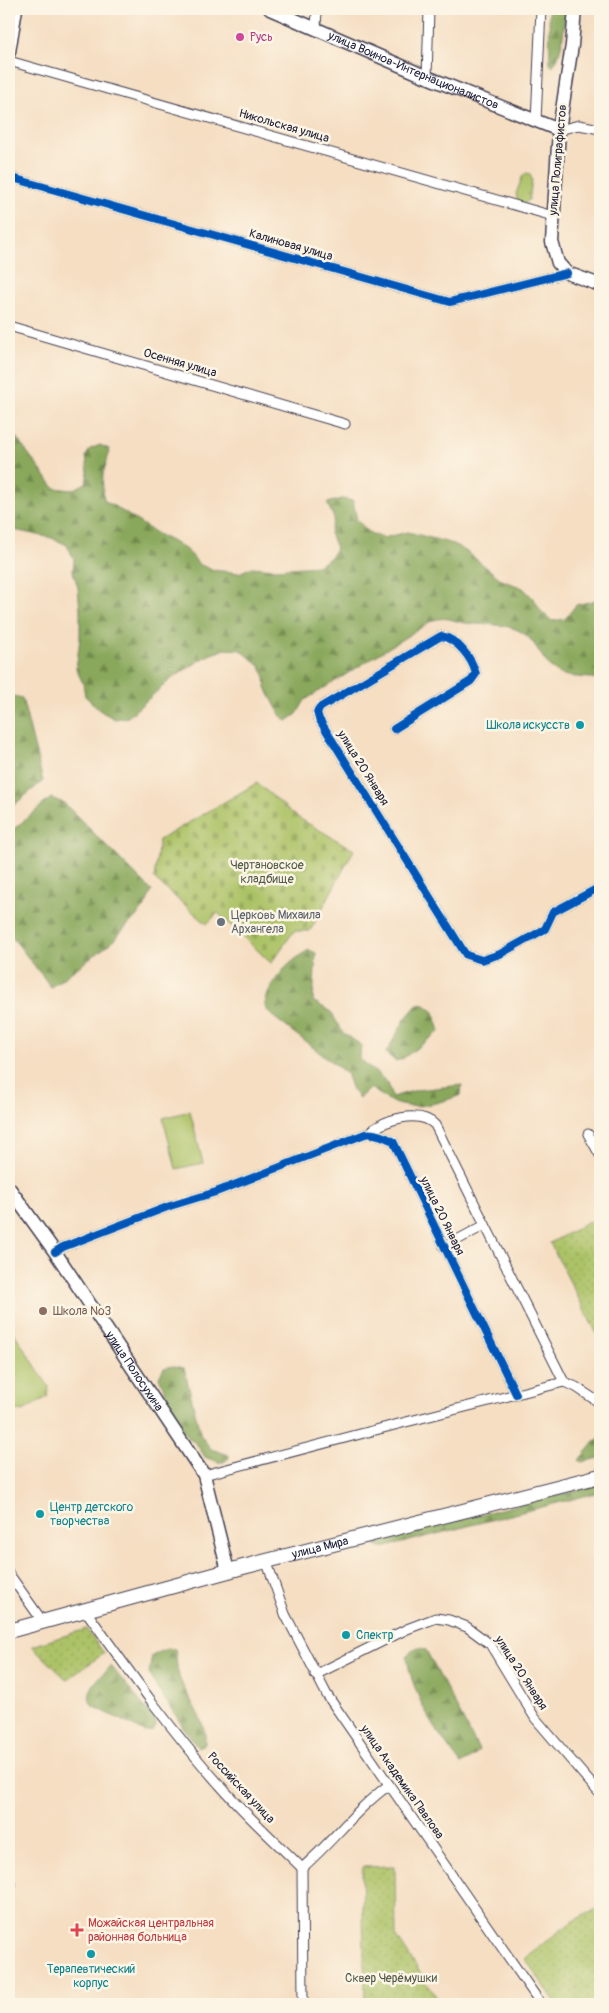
<svg xmlns="http://www.w3.org/2000/svg" width="609" height="2013" viewBox="0 0 609 2013" font-family="Pangolin,sans-serif">
	<defs>
		<pattern id="grass-tufts" width="24" height="20" patternUnits="userSpaceOnUse" patternTransform="scale(1.25)"><rect width="24" height="20" fill="#acc266"/><path d="M3 7l-1-3M5 7V3M7 7l1-3M15 17l-1-3M17 17v-4M19 17l1-3" fill="none" stroke="#94a659"/></pattern>
		<pattern id="forest-firs" width="22" height="20" patternUnits="userSpaceOnUse" patternTransform="scale(1.25)"><rect width="22" height="20" fill="#89a85b"/><path d="M5 1l3.5 6h-7zM16 11l3.5 6h-7z" fill="#70884c"/></pattern>
		<pattern id="cemetery-stones" width="16" height="16" patternUnits="userSpaceOnUse" patternTransform="scale(1.25)"><rect width="16" height="16" fill="#acc266"/><path d="M2 7V4a2 2 0 0 1 4 0v3zM10 15v-3a2 2 0 0 1 4 0v3z" fill="#94a659"/></pattern>
		<pattern id="park-dots" width="8" height="8" patternUnits="userSpaceOnUse" patternTransform="scale(1.25)"><rect width="8" height="8" fill="#acc266"/><path d="M2 2h.1M6 6h.1" fill="none" stroke="#94a659" stroke-width="1.8" stroke-linecap="round"/></pattern>
	</defs>
	<rect width="100%" height="100%" fill="#fcf5e5"/>
	<filter id="ink" filterUnits="userSpaceOnUse"><feTurbulence type="fractalNoise" baseFrequency=".02" numOctaves="2"/><feDisplacementMap in="SourceGraphic" scale="10" xChannelSelector="R" yChannelSelector="G"/><feConvolveMatrix kernelMatrix="1 2 1 2 8 2 1 2 1" color-interpolation-filters="sRGB"/></filter>
	<filter id="wash" filterUnits="userSpaceOnUse"><feTurbulence type="fractalNoise" baseFrequency=".0096" numOctaves="4" result="noise"/><feDisplacementMap in="SourceGraphic" scale="20" xChannelSelector="R" yChannelSelector="G"/><feGaussianBlur stdDeviation="1.12" result="paint"/><feColorMatrix in="noise" values="0 0 0 0 0 0 0 0 0 0 0 0 0 0 0 0 0 1.4 0 .05"/><feComposite in="paint" operator="in"/></filter>
	<g filter="url(#wash)">
		<rect width="100%" height="100%" fill="#f5dec2"/>
		<path fill="url(#grass-tufts)" stroke="#677250" d="M527,173L530,174L532,180L529,200L524,204L518,201L516,194L523,175Z"/>
		<g fill="url(#forest-firs)" stroke="#56654b">
			<path d="M549,9H566C565,21 562,60 552,66L550,63Z"/>
			<path d="M16,437L54,488L72,490L86,483L88,472L86,456L90,449L100,445L109,449C109,459 105,465 103,474C102,483 103,492 104,500C121,510 137,521 154,532C172,543 187,545 198,564L213,570L239,573L252,567L276,569L317,566L330,558L336,548L330,533L334,518L327,503L342,499L353,501L357,520L370,533L383,538L408,532L454,544L467,552L502,580L523,588L534,599L541,611L552,621L565,619L576,605L600,599V679C589,677 567,678 558,673C545,666 539,648 529,638C512,621 487,626 466,623C451,621 450,616 433,620L305,700L297,714L287,721L281,716L270,696L266,687L265,677L260,666L241,650L225,649L209,655L172,678L128,717L115,719L102,712L85,696L83,683L76,669L80,638V610L78,588L73,571L74,559L67,545L52,538L9,529V439Z"/>
			<path d="M9,695L22,698L43,781L9,809Z"/>
			<path d="M51,798L64,803L152,891L144,908L111,943L51,987L9,933V833Z"/>
			<path d="M309,950L316,953L313,1001L331,1012L343,1033L361,1045L360,1059L388,1083L392,1097L417,1090L462,1085L461,1095C442,1102 414,1111 394,1103C388,1100 377,1092 370,1088L359,1098L352,1090L346,1073L271,1015L265,1007C267,983 289,961 309,950Z"/>
			<path d="M418,1004L425,1005L434,1012L440,1031L402,1059L395,1061L386,1053L405,1019Z"/>
			<path d="M173,1366L184,1368L201,1436L211,1449L229,1455V1458L224,1462H218L205,1457L196,1443L189,1439L178,1422L159,1377L164,1368Z"/>
			<path d="M600,1438V1458L582,1462L579,1460L595,1441Z"/>
			<path d="M600,1485V1492L386,1547H377L374,1545L377,1539Z"/>
			<path d="M168,1648L175,1649C177,1659 176,1667 179,1676C186,1698 208,1721 205,1744L198,1748L158,1690L149,1673L152,1656Z"/>
			<path d="M420,1648L426,1650L479,1750L474,1756L461,1764C437,1733 412,1696 407,1657L413,1649Z"/>
			<path d="M111,1666L156,1721V1726L152,1731L145,1732L93,1706C81,1692 101,1676 111,1666Z"/>
		</g>
		<path fill="url(#cemetery-stones)" stroke="#677250" d="M257,783L297,817L354,850L310,931H294L271,963L218,913L207,924L154,879L159,840Z"/>
		<g fill="url(#park-dots)" stroke="#677250">
			<path d="M600,1216V1340L550,1243Z"/>
			<path d="M86,1629L104,1653L67,1680L32,1646Z"/>
			<path d="M395,1866L396,1936L441,2004H365L362,1867Z"/>
			<path d="M595,1910H600V2004H557L525,1959L528,1955L573,1921Z"/>
		</g>
		<g fill="#acc266" stroke="#677250">
			<path d="M190,1111L203,1163L176,1169L163,1118Z"/>
			<path d="M9,1328L13,1331L49,1387L47,1397L22,1412L16,1410L9,1401Z"/>
		</g>
	</g>
	<g filter="url(#ink)">
		<g fill="none" stroke-linecap="round" stroke-linejoin="round">
			<defs>
				<g id="street">
					<path d="M316,29L317,9"/>
					<path d="M9,61L553,216"/>
					<path d="M427,77L429,9"/>
					<path d="M536,121L541,9"/>
					<path d="M559,130L579,125L600,129"/>
					<path d="M9,177L450,302L567,273"/>
					<path d="M9,326L345,424"/>
					<path d="M394,729L471,681L476,674C472,658 457,639 441,636L321,707L317,712L319,719L466,955L482,960L500,954L545,929L553,912L600,887"/>
					<path d="M369,1133C384,1119 420,1109 435,1125L564,1382"/>
					<path d="M588,1134L600,1155"/>
					<path d="M444,1247L485,1225"/>
					<path d="M55,1252L63,1247L170,1206L216,1192L365,1134C374,1132 385,1137 393,1141L516,1394"/>
					<path d="M204,1475L406,1422L564,1382L576,1387L600,1403"/>
					<path d="M266,1560L285,1614L327,1695L541,2004"/>
					<path d="M9,1574L43,1622"/>
					<path d="M86,1611C130,1673 175,1736 226,1792C250,1819 277,1843 302,1868L303,2004"/>
					<path d="M315,1675L407,1629L436,1618L449,1620L467,1627L490,1644L535,1718L600,1794"/>
					<path d="M302,1868C333,1841 356,1809 389,1785"/>
					<path d="M9,1879L11,1886"/>
				</g>
				<g id="secondary">
					<path id="s1" d="M270,9L427,77L559,130"/>
					<path d="M575,9L572,45L559,130L552,242L558,263L567,273L600,285"/>
					<path d="M9,52L16,9"/>
					<path id="s2" d="M9,1188L55,1252L204,1475L228,1571"/>
				</g>
				<g id="primary">
					<path id="s3" d="M9,1631L243,1567L600,1476"/>
				</g>
			</defs>
			<use href="#street" stroke="#423e4f" stroke-width="11"/>
			<use href="#secondary" stroke="#423e4f" stroke-width="15"/>
			<use href="#primary" stroke="#423e4f" stroke-width="16"/>
			<use href="#street" stroke="#fff" stroke-width="9"/>
			<use href="#secondary" stroke="#fff" stroke-width="12"/>
			<use href="#primary" stroke="#fff" stroke-width="14"/>
			<defs>
				<g id="cycleway">
					<path d="M9,177L450,302L567,273"/>
					<path d="M394,729L471,681L476,674C472,658 457,639 441,636L321,707L317,712L319,719L466,955L482,960L500,954L545,929L553,912L600,887"/>
					<path d="M55,1252L63,1247L170,1206L216,1192L365,1134C374,1132 385,1137 393,1141L516,1394"/>
				</g>
			</defs>
			<use href="#cycleway" stroke="#fcf5e5" stroke-width="11"/>
			<use href="#cycleway" stroke="#0057b8" stroke-width="8"/>
		</g>
	</g>
	<circle fill="#d1479c" stroke="#fcf5e5" stroke-width="2" cx="240" cy="37" r="5"/>
	<g fill="#0f9aa8" stroke="#fcf5e5" stroke-width="2">
		<circle cx="580" cy="725" r="5"/>
		<circle cx="40" cy="1514" r="5"/>
		<circle cx="346" cy="1635" r="5"/>
		<circle cx="91" cy="1954" r="5"/>
	</g>
	<circle fill="#6b7280" stroke="#fcf5e5" stroke-width="2" cx="221" cy="922" r="5"/>
	<circle fill="#8d6e63" stroke="#fcf5e5" stroke-width="2" cx="43" cy="1311" r="5"/>
	<path fill="#e0444e" stroke="#fcf5e5" stroke-width="2" d="M74.5 1922.5h5v5h5v5h-5v5h-5v-5h-5v-5h5z"/>
	<g text-anchor="middle" dominant-baseline="central" stroke-width="5" stroke-linejoin="round" paint-order="stroke">
		<g font-size="12" fill="#b23c85" stroke="#fcf5e5" text-anchor="start">
			<text x="250" y="37">Русь</text>
		</g>
		<g font-size="12" fill="#22223b" stroke="#fcf5e5">
			<text stroke="none"><textPath href="#s1" startOffset="156">улица Воинов-Интернационалистов</textPath></text>
			<text transform="translate(284 126) rotate(16)">Никольская улица</text>
			<text transform="translate(558 160) rotate(-85)">улица Полиграфистов</text>
			<text transform="translate(291 245) rotate(16)">Калиновая улица</text>
			<text transform="translate(180 363) rotate(16)">Осенняя улица</text>
			<text transform="translate(363 768) rotate(58)">улица 20 Января</text>
			<text transform="translate(442 1216) rotate(64)">улица 20 Января</text>
			<text stroke="none"><textPath href="#s2" startOffset="222">улица Полосухина</textPath></text>
			<text stroke="none"><textPath href="#s3" startOffset="322">улица Мира</textPath></text>
			<text transform="translate(521 1673) rotate(57)">улица 20 Января</text>
			<text transform="translate(402 1782) rotate(55)">улица Академика Павлова</text>
			<text transform="translate(241 1788) rotate(47)">Российская улица</text>
		</g>
		<g font-size="12" fill="#0d838f" stroke="#fcf5e5" text-anchor="start">
			<text x="570" y="725" text-anchor="end">Школа искусств</text>
			<text x="50" y="1507">Центр детского<tspan x="50" dy="14">творчества</tspan></text>
			<text x="356" y="1635">Спектр</text>
			<text x="91" y="1969" text-anchor="middle">Терапевтический<tspan x="91" dy="14">корпус</tspan></text>
		</g>
		<g font-size="12" fill="#525a4a" stroke="#fcf5e5">
			<text x="267" y="865">Чертановское<tspan x="267" dy="14">кладбище</tspan></text>
			<text x="391" y="1978">Сквер Черёмушки</text>
		</g>
		<g font-size="12" fill="#5b616d" stroke="#fcf5e5" text-anchor="start">
			<text x="231" y="915">Церковь Михаила<tspan x="231" dy="14">Архангела</tspan></text>
		</g>
		<g font-size="12" fill="#785e54" stroke="#fcf5e5" text-anchor="start">
			<text x="53" y="1311">Школа №3</text>
		</g>
		<g font-size="12" fill="#be3a42" stroke="#fcf5e5" text-anchor="start">
			<text x="88" y="1923">Можайская центральная<tspan x="88" dy="14">районная больница</tspan></text>
		</g>
	</g>
	<rect width="609" height="2013" fill="none" stroke="#fcf5e5" stroke-width="30"/>
</svg>
